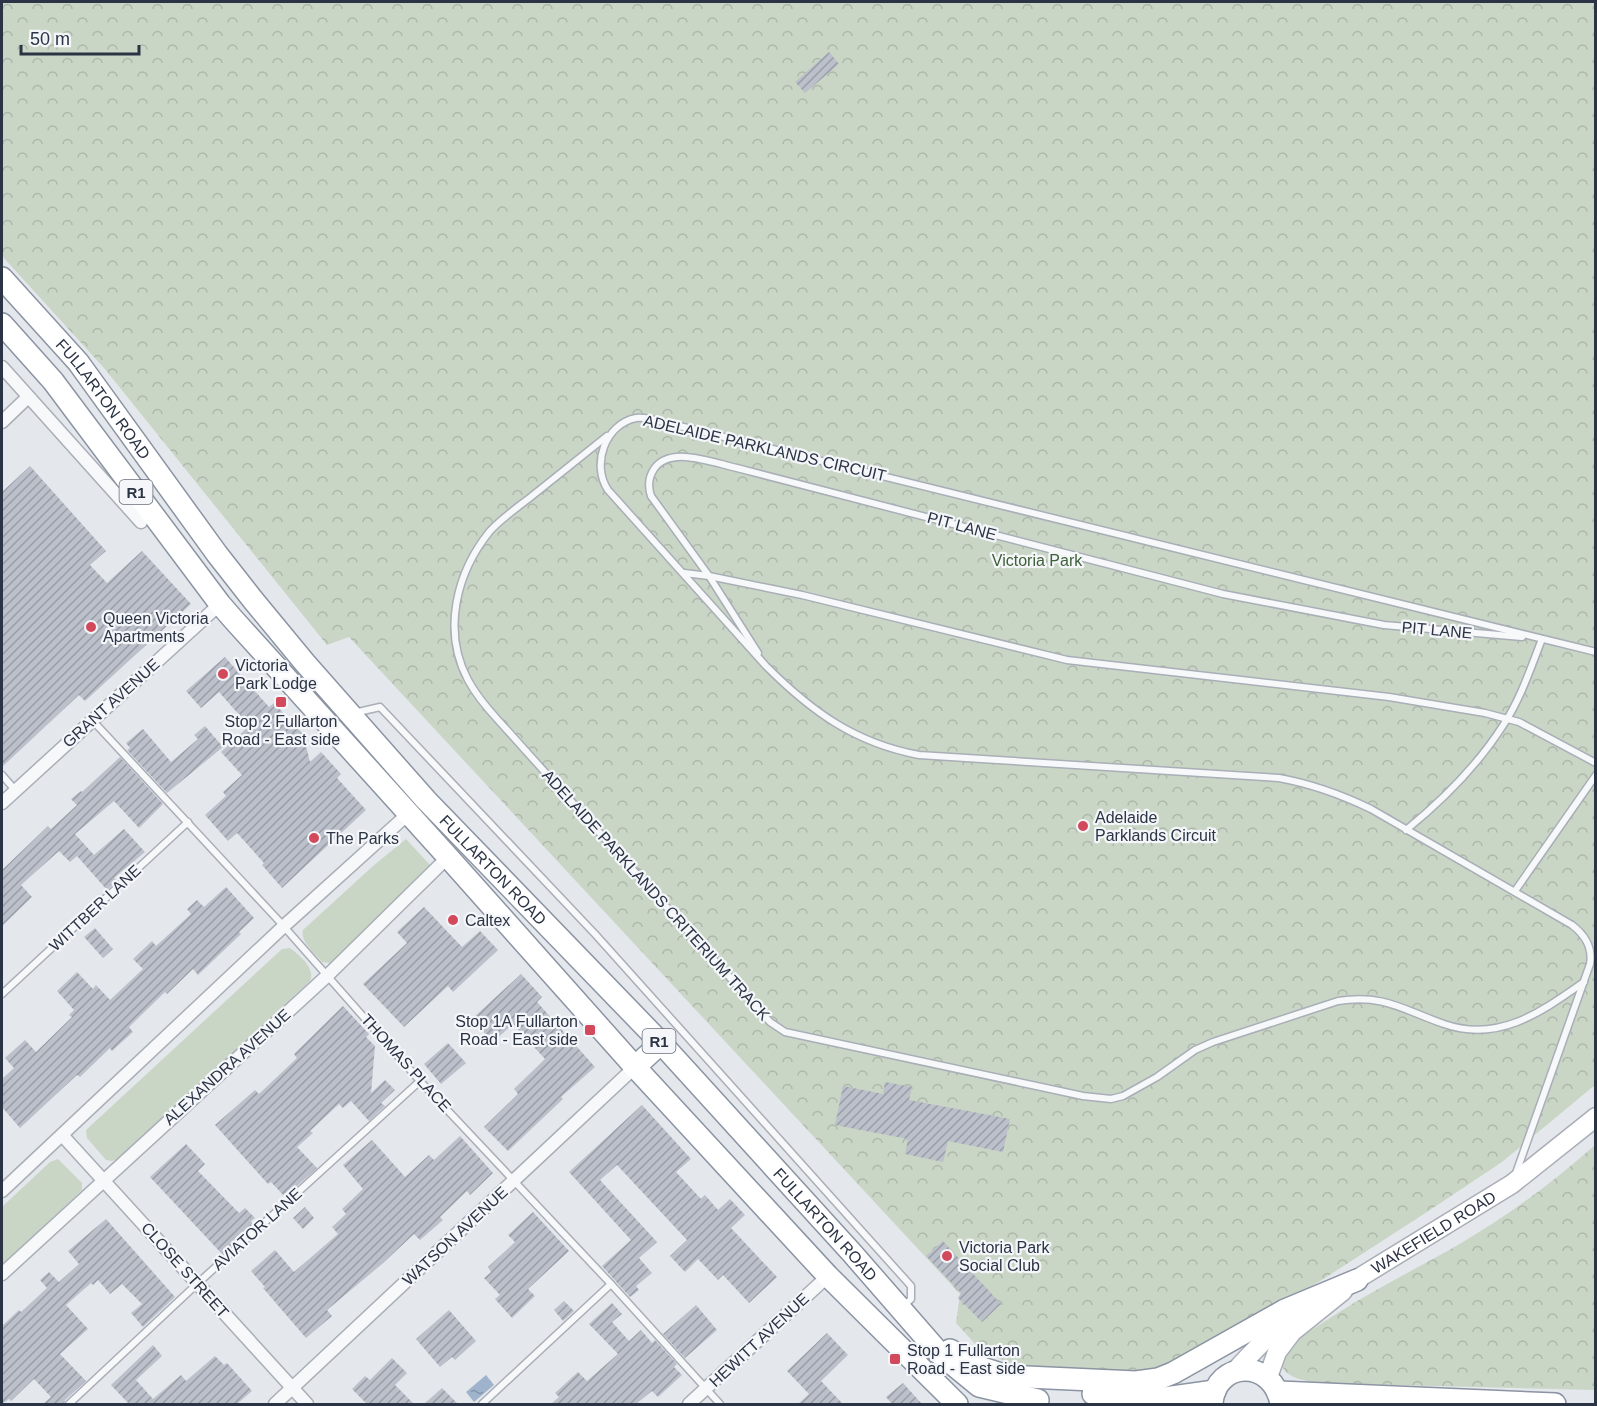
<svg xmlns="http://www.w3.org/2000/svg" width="1597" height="1406" viewBox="0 0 1597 1406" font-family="Arial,sans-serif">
	<defs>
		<pattern id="park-crowns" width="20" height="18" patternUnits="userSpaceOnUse" patternTransform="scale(1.5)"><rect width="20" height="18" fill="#c9d6c5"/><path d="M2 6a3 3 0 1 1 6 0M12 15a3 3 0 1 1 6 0" fill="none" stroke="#adb8ab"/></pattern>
		<pattern id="water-ripples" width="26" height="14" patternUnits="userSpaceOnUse" patternTransform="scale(1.5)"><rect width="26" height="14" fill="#9fb4cc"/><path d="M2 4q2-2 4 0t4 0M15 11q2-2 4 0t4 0" fill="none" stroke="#8293a7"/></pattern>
		<pattern id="building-hatch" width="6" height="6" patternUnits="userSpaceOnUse" patternTransform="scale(1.5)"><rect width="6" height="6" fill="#bbc0ca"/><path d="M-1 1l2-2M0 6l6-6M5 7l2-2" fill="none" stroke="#989da6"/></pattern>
	</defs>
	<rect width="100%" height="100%" fill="#e4e7ec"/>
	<g fill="#c9d6c5">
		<path d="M406,839L430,865L420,880L330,963L322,962C315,953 300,942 303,930L373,866Z"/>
		<path d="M290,948C299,955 316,968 310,981L117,1159L112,1161L106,1160L87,1138L86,1130L282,949Z"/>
		<path d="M58,1159L82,1183V1190L2,1265V1207L50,1162Z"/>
	</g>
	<g fill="url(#park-crowns)">
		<path d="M2,2H1595V1085L1502,1162L1430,1210L1325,1278L1241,1328L1156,1373L1038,1368L1009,1364L978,1347L956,1323L960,1294L349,637L327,645L104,368L2,256Z"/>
		<path d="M1595,1145V1390L1317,1383C1306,1381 1279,1377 1282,1360C1286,1343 1319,1326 1333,1316C1375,1289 1420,1267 1463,1242C1510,1214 1555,1181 1595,1145Z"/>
	</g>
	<path fill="url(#water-ripples)" d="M486,1375L494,1385L474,1402L466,1392Z"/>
	<g fill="url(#building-hatch)">
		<path d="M829,52L839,64L805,93L795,82Z"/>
		<path d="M30,466L106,551L90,565L107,583L142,551L191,604L85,701L79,695L2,767V492Z"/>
		<path d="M225,657L269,707L274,703L303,734L310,762L321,752L341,774L337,778L366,810L282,888L262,865L264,863L237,833L228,841L205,815L226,796L223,792L242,775L221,752L249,726L219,692L201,708L186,691Z"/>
		<path d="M205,726L223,747L167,793L127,750L130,748L126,743L143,729L171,762L198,739L194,735Z"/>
		<path d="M120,757L163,804L139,828L114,801L75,834L94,855L124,829L145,852L114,878L117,881L107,890L77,856L70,862L59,851L21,885L32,897L2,926V870L48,826L51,829L77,805L71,799L81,791L82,792Z"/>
		<path d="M226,887L254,918L239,932L241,934L198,975L193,969L167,994L165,992L129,1027L133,1032L112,1051L110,1048L80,1077L77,1075L20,1128L2,1107V1079L14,1068L5,1058L25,1040L36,1052L72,1017L69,1015L74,1010L57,991L77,972L93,989L96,985L110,1000L143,969L133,959L152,941L156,946L191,914L187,909L197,900L204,907Z"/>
		<path d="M424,907L462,947L480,931L498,950L453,992L448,986L404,1027L363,984L407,943L397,932Z"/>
		<path d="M95,928L113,949L103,958L84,937Z"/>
		<path d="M521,974L542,997L537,1002L595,1067L561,1097L563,1099L508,1151L484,1127L518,1094L514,1089L545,1059L513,1024L493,1042L472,1019Z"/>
		<path d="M343,1006L369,1034L366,1037L375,1046L371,1093L385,1080L395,1090L381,1103L385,1106L369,1121L351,1101L343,1108L339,1104L310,1131L313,1133L297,1147L317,1168L285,1197L271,1182L268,1184L215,1125L255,1090L259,1094L297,1058L294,1054Z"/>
		<path d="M448,1043L466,1063L441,1084L424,1064Z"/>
		<path d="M885,1082L912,1087L909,1100L1010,1119L1003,1152L948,1141L943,1162L905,1154L908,1139L835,1125L843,1086L883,1094Z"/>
		<path d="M642,1105L691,1159L676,1172L701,1199L705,1195L718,1210L730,1199L745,1215L731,1228L777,1277L749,1303L723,1275L718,1280L698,1259L685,1272L670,1256L687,1240L617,1165L600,1180L657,1242L639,1258L652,1273L636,1286L639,1290L630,1297L602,1266L631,1240L569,1172Z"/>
		<path d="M460,1136L493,1173L470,1195L467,1191L440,1217L443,1220L420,1240L414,1234L382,1264L327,1310L332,1316L306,1338L263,1288L265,1287L251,1271L275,1250L294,1272L338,1234L332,1227L346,1214L342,1209L363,1189L343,1165L372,1140L405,1177L429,1155L434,1160Z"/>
		<path d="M186,1144L205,1164L198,1171L239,1213L245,1208L255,1218L251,1221L254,1225L222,1254L150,1177Z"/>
		<path d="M305,1207L314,1218L303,1229L293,1218Z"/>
		<path d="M533,1212L569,1251L528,1289L535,1296L512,1318L495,1299L500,1295L484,1278L491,1272L488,1267L515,1242L508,1235Z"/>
		<path d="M106,1219L175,1297L143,1327L131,1313L142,1304L122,1284L110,1294L98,1280L93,1285L91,1283L66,1305L88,1329L60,1354L86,1381L65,1400L64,1404H43L51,1397L34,1379L11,1401L9,1399L2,1404V1326L19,1310L21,1312L47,1288L40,1280L49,1272L59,1282L79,1264L68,1251Z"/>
		<path d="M943,1241L1001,1304L982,1322L958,1298L961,1293L926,1256Z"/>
		<path d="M564,1301L574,1311L563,1321L554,1310Z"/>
		<path d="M612,1303L622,1314L612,1322L629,1341L641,1330L652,1343L655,1340L677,1364L674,1367L682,1375L658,1397L652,1391L636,1404H551L559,1397L555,1393L578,1372L587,1381L618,1354L589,1324Z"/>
		<path d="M696,1305L717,1330L685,1358L663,1334Z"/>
		<path d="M449,1310L476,1341L455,1360L452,1357L440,1367L416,1339Z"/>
		<path d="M827,1333L848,1355L821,1381L843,1404H798L809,1394L787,1371Z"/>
		<path d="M153,1345L162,1356L136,1380L153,1399L181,1375L186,1381L215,1356L224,1365L227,1363L252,1391L237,1404H129L111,1385Z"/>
		<path d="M392,1358L407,1373L395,1385L414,1404H367L352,1389L365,1376L370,1380Z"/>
		<path d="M903,1383L922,1404H892L886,1397Z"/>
		<path d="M442,1388L458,1404H424Z"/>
	</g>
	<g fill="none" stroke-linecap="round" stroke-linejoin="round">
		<defs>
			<g id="service">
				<path d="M607,436C582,456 557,476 532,496C518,507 502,518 490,531C456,573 442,631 468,680C476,695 487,708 498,720L770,1022L785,1032L1083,1096L1111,1099L1123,1096L1157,1077L1195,1050L1213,1042L1338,1001C1385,994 1403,1010 1444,1024C1499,1043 1541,1012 1584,982"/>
				<path d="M684,573L709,576L802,595L1067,660L1389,697L1485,713L1519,722L1596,763"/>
				<path d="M758,653L709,576L651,496C648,487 648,478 654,469C670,445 714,463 737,468L1223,594L1384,625L1522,637"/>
				<path d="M354,713L380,707L595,934L911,1286V1299L904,1306"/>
				<path d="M93,721L279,921L420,1081L611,1284L720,1404"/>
				<path d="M2,775L15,790"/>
				<path d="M1406,830C1443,800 1478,765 1504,724C1521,698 1531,667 1542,639"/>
				<path d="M1515,891L1596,775"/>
				<path d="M2,994L188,822"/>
				<path d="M1516,1173L1590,964C1593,947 1585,935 1572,925L1371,809C1340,794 1312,784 1279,778L919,755C855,743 812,712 766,666L608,490C591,465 605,424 636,418C643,417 649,419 655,420L1596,652"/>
				<path d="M69,1404L197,1284L420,1081"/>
				<path d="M482,1404L611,1284"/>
			</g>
			<g id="minor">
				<path d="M2,367L141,522"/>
				<path d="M2,422L28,397"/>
				<path d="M2,803L220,604"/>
				<path d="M62,1135L307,1404"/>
				<path d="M2,1191L284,926L408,814"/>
				<path d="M2,1274L328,975L448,857"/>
				<path d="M275,1404L635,1067"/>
				<path d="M689,1404L828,1276"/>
			</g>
			<g id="secondary">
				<path id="s1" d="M1344,1287L1512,1184L1596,1117"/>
				<path d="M1234,1372C1256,1349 1280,1321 1309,1306"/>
				<path d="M1268,1377L1277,1352L1292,1332L1343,1291"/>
			</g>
			<g id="trunk">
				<path id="s2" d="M2,278L78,362L217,554L253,600L305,663L426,800L661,1043L852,1253L940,1354L979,1386L1038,1400"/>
				<path d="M2,324L53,381L220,604L233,619L448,857L635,1067L828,1276L957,1404"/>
				<path d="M635,1067L661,1043"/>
				<path d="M950,1350L976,1366L1007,1376L1136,1382L1158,1379L1173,1373L1285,1310L1357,1280"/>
				<path d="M1279,1392L1555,1404"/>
				<path d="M1093,1394L1165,1398L1215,1391"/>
				<path d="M1212,1403C1216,1360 1273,1358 1281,1404"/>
			</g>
		</defs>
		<use href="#service" stroke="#a9aeb7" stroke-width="9"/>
		<use href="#minor" stroke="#a9aeb7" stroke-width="15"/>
		<use href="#secondary" stroke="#a9aeb7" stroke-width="21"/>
		<use href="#trunk" stroke="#8b94a3" stroke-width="24"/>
		<use href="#service" stroke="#f7f8fa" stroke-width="6"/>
		<use href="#minor" stroke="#f7f8fa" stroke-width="12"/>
		<use href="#secondary" stroke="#fff" stroke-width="18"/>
		<use href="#trunk" stroke="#fff" stroke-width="21"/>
	</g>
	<g fill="#d1495b" stroke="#f4f6f9" stroke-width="2">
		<circle cx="91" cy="627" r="6"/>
		<circle cx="223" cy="674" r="6"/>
		<rect x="275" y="696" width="12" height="12" rx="3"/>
		<circle cx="1083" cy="826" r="6"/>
		<circle cx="314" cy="838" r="6"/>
		<circle cx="453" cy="920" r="6"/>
		<rect x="584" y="1024" width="12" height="12" rx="3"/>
		<circle cx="947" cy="1256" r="6"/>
		<rect x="889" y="1353" width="12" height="12" rx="3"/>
	</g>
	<g text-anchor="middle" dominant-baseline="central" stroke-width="4.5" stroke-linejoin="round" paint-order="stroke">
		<g fill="#f4f6f9" stroke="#676e7b" stroke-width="1.5">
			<rect x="119.5" y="480" width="33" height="24" rx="4.5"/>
			<rect x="642.5" y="1029" width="33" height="24" rx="4.5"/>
		</g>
		<g font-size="15" font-weight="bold" fill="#2b3445">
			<text x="136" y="492">R1</text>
			<text x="659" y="1041">R1</text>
		</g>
		<g font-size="16" fill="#2b3445" stroke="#f4f6f9">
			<text stroke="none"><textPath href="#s2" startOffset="158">FULLARTON ROAD</textPath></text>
			<text transform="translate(765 448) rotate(13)">ADELAIDE PARKLANDS CIRCUIT</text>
			<text transform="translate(962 526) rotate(15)">PIT LANE</text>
			<text transform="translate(1437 630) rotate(5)">PIT LANE</text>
			<text transform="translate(111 703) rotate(-42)">GRANT AVENUE</text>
			<text stroke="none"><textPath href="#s2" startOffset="770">FULLARTON ROAD</textPath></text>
			<text transform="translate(656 895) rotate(48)">ADELAIDE PARKLANDS CRITERIUM TRACK</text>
			<text transform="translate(95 908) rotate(-43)">WITTBER LANE</text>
			<text transform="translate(406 1063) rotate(48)">THOMAS PLACE</text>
			<text transform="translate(227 1067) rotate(-42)">ALEXANDRA AVENUE</text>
			<text stroke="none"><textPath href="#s2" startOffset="1256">FULLARTON ROAD</textPath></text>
			<text transform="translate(257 1229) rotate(-42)">AVIATOR LANE</text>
			<text stroke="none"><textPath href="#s1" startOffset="105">WAKEFIELD ROAD</textPath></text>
			<text transform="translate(455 1236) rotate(-43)">WATSON AVENUE</text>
			<text transform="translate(185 1270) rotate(48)">CLOSE STREET</text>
			<text transform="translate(759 1340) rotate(-43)">HEWITT AVENUE</text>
		</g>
		<g font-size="16" fill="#3f6138" stroke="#f4f6f9">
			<text x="1037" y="560">Victoria Park</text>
		</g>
		<g font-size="16" fill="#2b3445" stroke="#f4f6f9" text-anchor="start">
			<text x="103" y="618">Queen Victoria<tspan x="103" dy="18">Apartments</tspan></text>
			<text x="235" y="665">Victoria<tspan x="235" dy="18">Park Lodge</tspan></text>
			<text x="281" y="721" text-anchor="middle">Stop 2 Fullarton<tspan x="281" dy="18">Road - East side</tspan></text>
			<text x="1095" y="817">Adelaide<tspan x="1095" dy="18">Parklands Circuit</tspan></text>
			<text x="326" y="838">The Parks</text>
			<text x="465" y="920">Caltex</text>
			<text x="578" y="1021" text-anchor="end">Stop 1A Fullarton<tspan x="578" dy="18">Road - East side</tspan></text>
			<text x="959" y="1247">Victoria Park<tspan x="959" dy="18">Social Club</tspan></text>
			<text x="907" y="1350">Stop 1 Fullarton<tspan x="907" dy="18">Road - East side</tspan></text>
		</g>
	</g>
	<rect width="1597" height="1406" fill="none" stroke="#2b3445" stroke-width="6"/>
	<path d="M21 45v9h118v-9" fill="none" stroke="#2b3445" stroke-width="3"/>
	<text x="30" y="45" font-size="18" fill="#2b3445" stroke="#f4f6f9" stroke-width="4.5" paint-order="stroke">50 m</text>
</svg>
